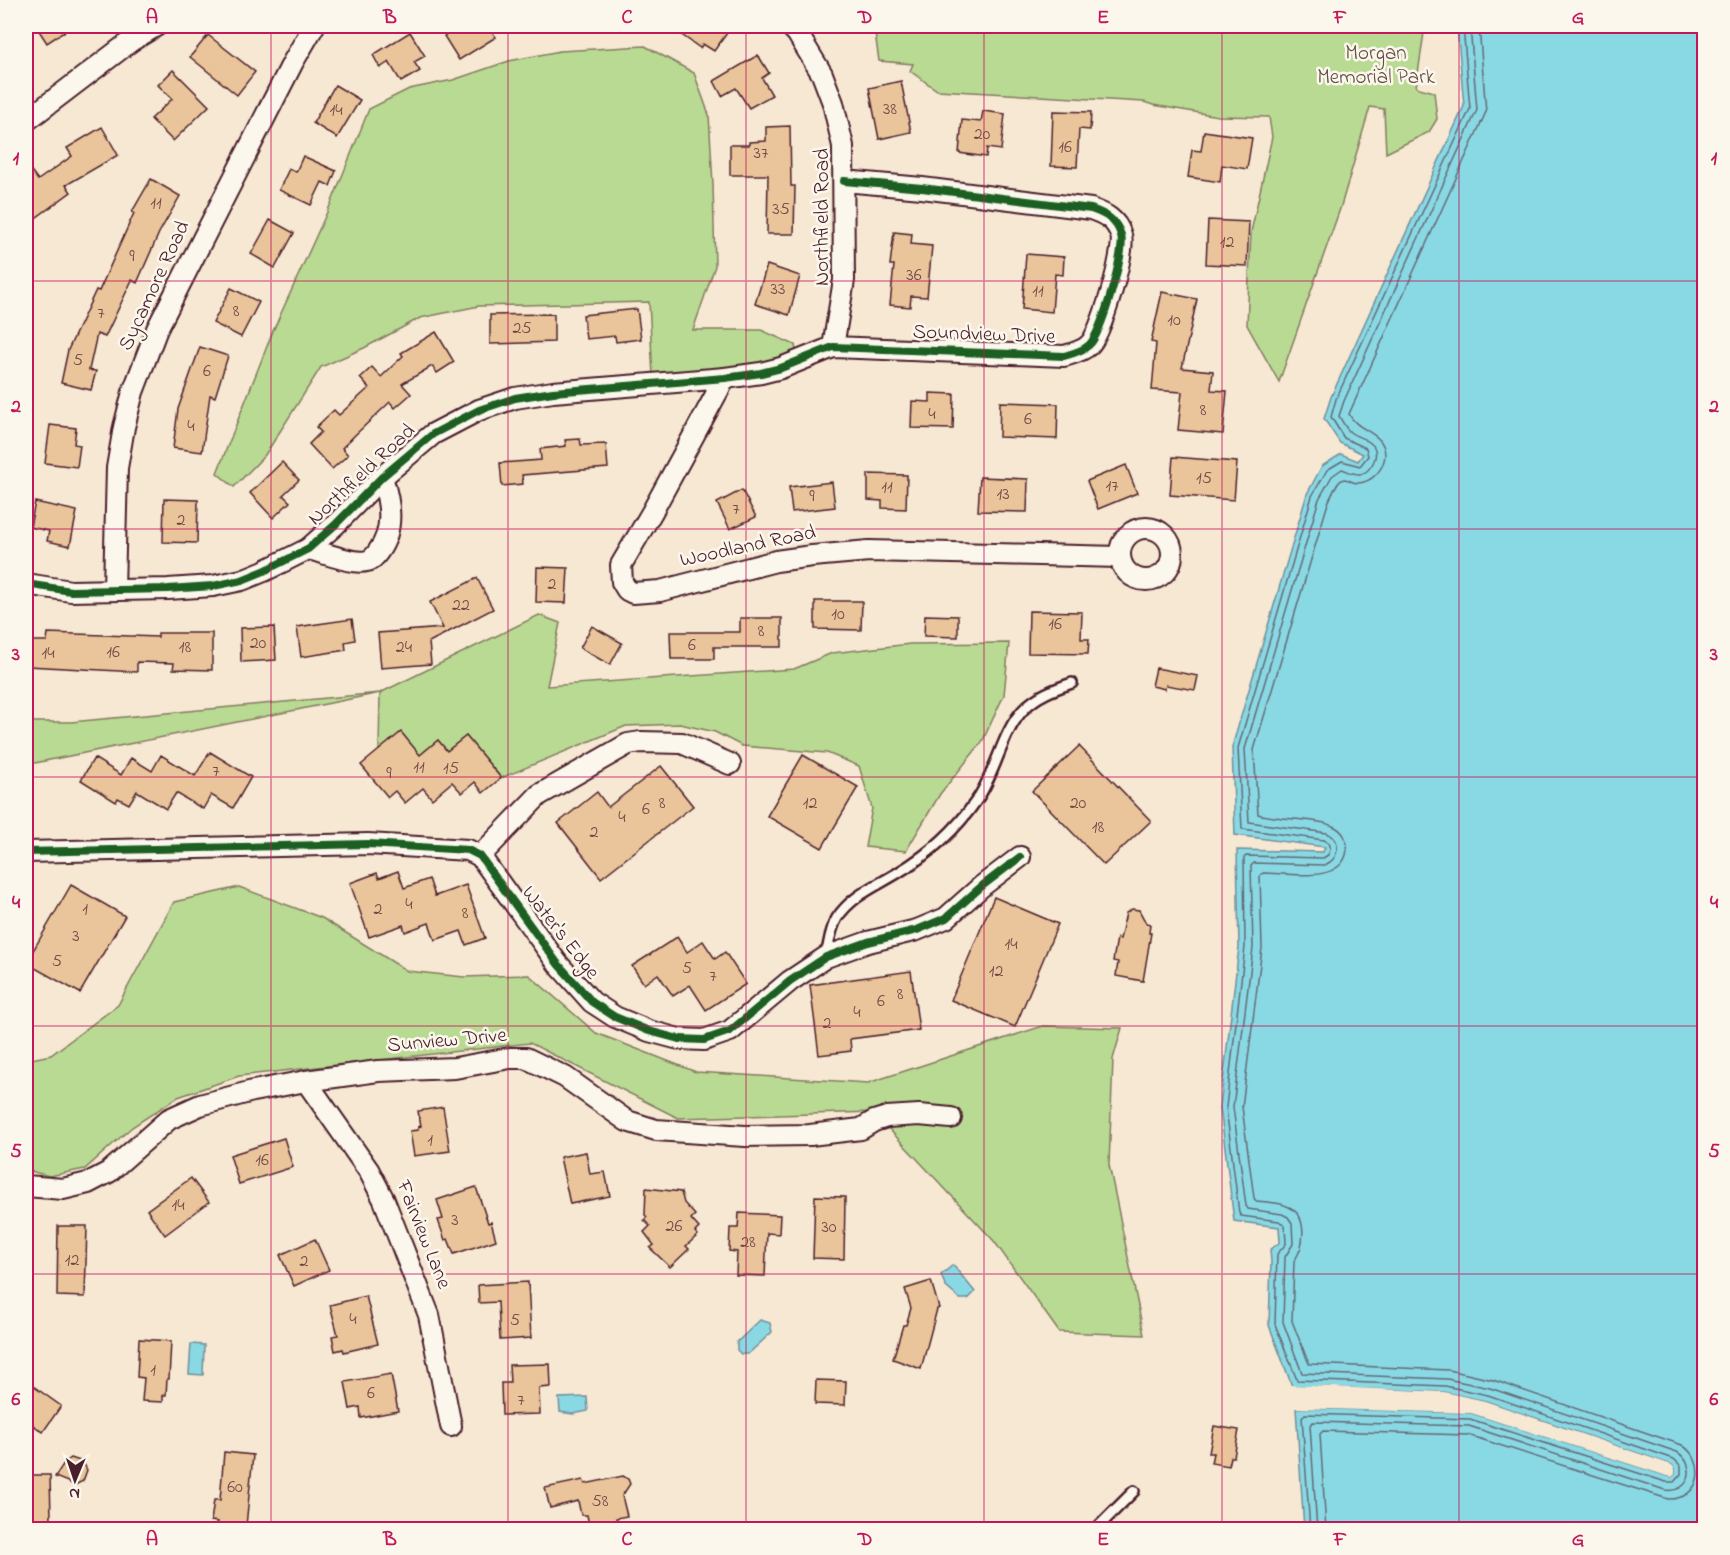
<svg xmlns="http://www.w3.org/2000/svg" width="1730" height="1555" viewBox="0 0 1730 1555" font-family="'Indie Flower',sans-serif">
	<rect width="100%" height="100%" fill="#f6e8d3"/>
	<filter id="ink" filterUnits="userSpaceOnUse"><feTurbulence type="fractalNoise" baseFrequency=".0167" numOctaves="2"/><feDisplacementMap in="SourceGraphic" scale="12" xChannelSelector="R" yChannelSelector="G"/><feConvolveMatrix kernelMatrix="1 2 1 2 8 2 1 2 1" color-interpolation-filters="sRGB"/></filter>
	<g filter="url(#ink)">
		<g fill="#b9da93" stroke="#827c5f" stroke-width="1.5">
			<path d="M874,26H1425L1416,87L1434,92L1437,119L1429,132L1386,153L1384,109L1370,107L1341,206L1279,382L1247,325L1251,232L1272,137L1269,117L1218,116L1153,105L1144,102L937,90L910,71L913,64L879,61Z"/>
			<path d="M645,46L694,73L709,115L713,184L715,266L693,330H761L795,345L797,355L778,363L653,377L649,302L479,306L420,318L364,348L321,367L265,455L234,487L217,473L273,331L333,199L369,109L409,89L453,80L509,61L560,51Z"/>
			<path d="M539,615L560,623L547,686L794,669L832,653L910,644L1009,643L1004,695L982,742L940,794L906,851L865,847L872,808L859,766L827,753L742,746L715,732L680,724L626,726L501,778L466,736L447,751L438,740L420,755L379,750L380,693L30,764L26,771V722H71L380,693Z"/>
			<path d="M239,887L322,918L407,971L464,977L529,975L596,1033L696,1072L868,1083L1043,1026L1122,1028L1113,1059L1109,1165L1144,1335L1059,1332L994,1241L873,1112L678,1118L530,1043L239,1076L178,1097L132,1127L85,1169L49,1176L26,1170V1060L51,1055L118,1005L174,902Z"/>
		</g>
		<g fill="#89d9e4" stroke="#708f9a" stroke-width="1.5">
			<path d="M1457,26H1704V1529H1304L1296,1408L1471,1413L1667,1476L1672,1477L1675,1474V1469L1672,1465L1486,1401L1444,1392L1292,1386L1269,1325L1271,1262L1270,1250L1280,1242L1279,1227L1234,1221L1220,1107L1239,947L1237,850L1323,852L1325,847L1235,835L1232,747L1307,494L1322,466L1341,454L1358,461L1363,454L1340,443L1324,419L1331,397L1464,106Z"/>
			<path d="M953,1265L975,1292L968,1299H960L946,1287L941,1275Z"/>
			<path d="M760,1320L770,1323L772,1332L748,1354H741L737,1350V1342Z"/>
			<path d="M191,1344L204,1345L203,1375L189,1374Z"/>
			<path d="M587,1397L588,1411L573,1414L560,1412L559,1398Z"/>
		</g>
		<path fill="#f6e8d3" d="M1289,1385L1444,1392L1485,1401L1672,1465L1675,1469V1474L1672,1477L1667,1476L1471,1413L1293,1408L1296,1405L1472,1410L1668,1473H1672L1670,1468L1485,1404L1444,1395L1292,1389Z"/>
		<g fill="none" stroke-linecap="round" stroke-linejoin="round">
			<g stroke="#636975" stroke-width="1.5">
				<path d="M1310,1530L1302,1417L1305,1414L1470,1419L1666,1482H1674L1681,1474V1466L1674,1459L1488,1395L1445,1386L1297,1380L1275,1324L1277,1254L1286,1244L1285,1226L1279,1221L1241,1216L1239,1213L1226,1107L1245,947L1244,858L1246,856L1323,858L1328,855C1331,849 1332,843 1324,840L1242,829L1238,748L1312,496L1327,470L1342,461L1360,466L1368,456L1366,448L1344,438L1331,417L1336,399L1470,109L1463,26"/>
				<path d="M1317,1530L1310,1425L1313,1422L1469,1426L1665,1490C1690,1494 1698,1465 1677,1452L1490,1388L1447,1379L1302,1373L1283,1322L1285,1257L1293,1244L1292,1223L1288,1217L1282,1214L1248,1209L1246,1206L1233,1107L1253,948L1251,866L1254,863L1325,865C1340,858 1342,840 1327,833L1249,822L1245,749L1319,499L1332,476L1342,469C1348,471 1354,475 1361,474C1371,471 1379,456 1374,447C1369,438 1357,438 1350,432C1345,428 1342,421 1339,416L1344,401L1477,110L1470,26"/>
				<path d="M1326,1530L1320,1434L1323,1431L1468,1435L1668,1499C1701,1500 1708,1462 1682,1445L1493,1380L1449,1370L1309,1364L1292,1321L1294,1261C1305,1246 1308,1216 1289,1207C1279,1202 1266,1202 1256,1201L1254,1198L1242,1107L1262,948L1260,875L1263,873C1288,873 1343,885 1347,850C1348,840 1343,831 1335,827C1319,818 1278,820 1258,814L1254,750L1328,503C1331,497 1337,480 1344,479C1348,479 1353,483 1357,483C1372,483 1384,469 1385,455C1385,431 1357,432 1349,414L1486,112L1479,26"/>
			</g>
		</g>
		<g fill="#eac49a" stroke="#4a1f2b" stroke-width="1.5">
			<path d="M36,26H73L47,43Z"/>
			<path d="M460,26H488L496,37L459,60L444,36Z"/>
			<path d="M669,26H715L727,33L714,51L703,44L700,48Z"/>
			<path d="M410,32L425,56L414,62L420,71L401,82L389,62L380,68L373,55Z"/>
			<path d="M208,35L255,72L237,95L190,57Z"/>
			<path d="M758,55L769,73L762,78L772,95L749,108L736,88L722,96L714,81Z"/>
			<path d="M173,70L209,106L173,141L151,119L172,99L158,85Z"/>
			<path d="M901,81L911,132L879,139L869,88Z"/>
			<path d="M335,85L360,100L337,138L313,123Z"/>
			<path d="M983,111L1005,114L1001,150L987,148L986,157L959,153L962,120L981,122Z"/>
			<path d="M1053,111L1091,112L1090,130L1079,129L1077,167L1051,166Z"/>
			<path d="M790,126L791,186H795L794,234H767L768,175H730V145H749V142L766,141V127Z"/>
			<path d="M102,127L118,155L66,185L71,192L26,225V164L38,180L72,156L67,148Z"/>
			<path d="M1204,131L1252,138L1247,169L1222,165L1220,182L1188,177L1192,150L1201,151Z"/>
			<path d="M303,156L336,171L330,186L322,182L311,205L279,190L289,169L296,172Z"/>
			<path d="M151,179L180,196L159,233L137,283L132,280L105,337L97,334L89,370L96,371L91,390L61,383L68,350L96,290L99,291L134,213L132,212Z"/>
			<path d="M270,220L294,233L275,268L251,254Z"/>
			<path d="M1208,220L1249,222L1247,266L1206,264Z"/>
			<path d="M894,232L912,234L911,244L932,246L927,297L911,296L910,307L890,305L894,265H890Z"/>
			<path d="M1026,254L1064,257L1063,275L1055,274L1052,312L1022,309Z"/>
			<path d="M767,265L800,276L789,315L755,304Z"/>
			<path d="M231,288L259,302L241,337L213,323Z"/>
			<path d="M1162,292L1197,299L1182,368L1213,371L1211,390L1227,391L1223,434L1178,430L1182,392L1152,390L1156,343L1151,342Z"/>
			<path d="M637,309L641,339L616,342L615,336L586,339L583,315Z"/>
			<path d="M554,314V342L490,344V315Z"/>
			<path d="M436,332L454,362L437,373L432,366L402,384L411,394L395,408L390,402L356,434L342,448L348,455L332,469L309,444L321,432L316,427L334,410L339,415L369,388L360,378L372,367L381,377L403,356L401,353Z"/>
			<path d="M200,347L228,356L215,397L210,395L202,452L173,448L178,409Z"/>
			<path d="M930,393L954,394L953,429L911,428L912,401L930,402Z"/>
			<path d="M1000,402L1058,404L1057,439L999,437Z"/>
			<path d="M50,425L76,428L74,444L80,445L77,467L45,463Z"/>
			<path d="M580,439L581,445L606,444L608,468L522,475L523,484L502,486L500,463L541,460L540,449L566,446L565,440Z"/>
			<path d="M1173,457L1237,462L1234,500L1170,495Z"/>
			<path d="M282,462L299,480L283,495L290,502L273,518L250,493Z"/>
			<path d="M1126,465L1137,493L1098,509L1087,481Z"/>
			<path d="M868,474L907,475L906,509L882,508V501L868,500Z"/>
			<path d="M980,477L1028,479L1027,512L978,511Z"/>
			<path d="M832,482L835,507L792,512L789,487Z"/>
			<path d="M742,490L756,517L730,529L717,503Z"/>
			<path d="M164,499L198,500L197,543L163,542Z"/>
			<path d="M35,502L77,511L70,546L47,541L49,531L30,527Z"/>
			<path d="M537,567L568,568L566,603L536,602Z"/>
			<path d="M477,578L493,609L429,642L431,664L381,668L378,633L443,628L430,602Z"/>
			<path d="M815,601H862L861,630L815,629Z"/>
			<path d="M1029,611L1082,612L1081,639H1089L1088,654L1028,653Z"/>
			<path d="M925,615L958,616V637L924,636Z"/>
			<path d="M740,618H782V647H714V659H671L670,632H740Z"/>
			<path d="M352,619L355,640L345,642L346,650L301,657L297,627Z"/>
			<path d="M592,626L622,643L610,665L580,648Z"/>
			<path d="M274,627L276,660L241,662L240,628Z"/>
			<path d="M48,633L158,637V633H212V670L173,669L174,663L137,662V672L28,666L29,641H47Z"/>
			<path d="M1156,668L1198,676L1195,690L1166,685L1165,689L1152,686Z"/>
			<path d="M401,732L420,755L438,740L447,751L466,736L501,778L483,793L475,782L462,793L452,782L432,799L423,788L405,803L395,791L388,797L361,765Z"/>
			<path d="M1079,746L1151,821L1104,865L1032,791Z"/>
			<path d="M210,752L251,777L233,808L211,795L203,809L176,793L166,809L137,791L129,804L118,798L116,802L81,780L94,758L121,775L131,758L152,771L161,755L195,776Z"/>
			<path d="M803,755L858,787L822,848L767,816Z"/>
			<path d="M661,766L693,806L601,878L558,823L597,792L608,807Z"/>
			<path d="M398,871L404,888L429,879L435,896L466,885L485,938L466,945L461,931L435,940L429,923L405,932L403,925L369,937L350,883L377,873L379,878Z"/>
			<path d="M71,885L125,916L80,993L26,963Z"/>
			<path d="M994,897L1058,924L1015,1027L951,1000Z"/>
			<path d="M1132,909L1139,910L1146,923L1150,924L1149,933H1151L1143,981L1116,976L1118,962L1113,961L1117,938L1120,939L1126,913Z"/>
			<path d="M677,937L687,952L703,941L715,959L725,952L746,984L706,1010L690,985L673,996L658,974L644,984L632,966Z"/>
			<path d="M911,971L919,1030L850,1039L851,1051L819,1055L810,985Z"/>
			<path d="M443,1107L450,1151L414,1156L410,1131L418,1130V1127L421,1126L418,1111Z"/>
			<path d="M284,1138L293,1167L239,1184L230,1155Z"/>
			<path d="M586,1152L590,1174L605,1172L610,1196L570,1204L560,1157Z"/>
			<path d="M191,1178L209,1202L165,1235L147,1210Z"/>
			<path d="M476,1187L488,1223L491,1222L496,1240L454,1254L448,1239L445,1240L438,1220L443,1219L437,1200Z"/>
			<path d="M646,1188L681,1192L684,1203L695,1215L691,1219L699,1228L695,1232L698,1235L686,1246L689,1249L670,1267L650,1248L654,1245L644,1232L650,1226L644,1220L647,1217L645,1215Z"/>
			<path d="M815,1196L845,1197L844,1259L813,1258Z"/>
			<path d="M739,1213L780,1215L779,1234L767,1233L765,1276L736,1275L737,1252L729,1251L730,1228H738Z"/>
			<path d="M58,1226H87L85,1297L57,1296Z"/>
			<path d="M315,1239L329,1270L294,1286L280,1255Z"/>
			<path d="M931,1281L939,1308L937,1309L921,1369L893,1359L903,1325H906L911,1308L905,1289Z"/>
			<path d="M528,1282L531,1338L500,1340L498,1302L479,1303L478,1285Z"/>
			<path d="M366,1296L378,1344L344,1352L343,1349L335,1351L332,1336L338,1335L330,1305Z"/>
			<path d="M139,1339L171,1341L169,1379H167L166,1395H163V1402L142,1401L144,1378L137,1377Z"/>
			<path d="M550,1364L551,1387L539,1388L540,1414L502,1415L501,1383H510L509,1365Z"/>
			<path d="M391,1374L398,1411L361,1418L360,1407L350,1409L345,1382Z"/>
			<path d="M816,1380L846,1381L845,1405L815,1404Z"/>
			<path d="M26,1381L61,1406L43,1432L26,1420Z"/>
			<path d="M1214,1426L1239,1430L1234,1457H1231L1229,1466L1211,1463L1213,1453H1209Z"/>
			<path d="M224,1452L253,1455L246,1526H244L243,1530H217L218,1522L211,1521L214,1500H220Z"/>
			<path d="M71,1458L83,1462L87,1470L83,1481L75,1485L55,1477L64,1463Z"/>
			<path d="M26,1475H50L51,1519L26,1520Z"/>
			<path d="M623,1476L628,1479L630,1484L622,1496L627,1516L616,1518L618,1530H597L595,1523L589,1525L587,1515H581L578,1501L550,1508L545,1488L583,1480L585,1484Z"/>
		</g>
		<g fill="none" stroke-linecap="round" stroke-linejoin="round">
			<defs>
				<g id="lane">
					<path d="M826,957C829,944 830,929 837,918C852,895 877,886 899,872C929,854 956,830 976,801C996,774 1002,731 1024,709C1037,695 1055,689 1072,683"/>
					<path d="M1095,1530L1134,1491"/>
				</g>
				<g id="street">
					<path d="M790,26L797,33L822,74L833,103L843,146L844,280L833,347"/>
					<path d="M26,121L131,41L156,26"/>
					<path d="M725,378L652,512L621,565L622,582L627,590L633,593L660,591L776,561L812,556L869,551L1120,557"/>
					<circle cx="1146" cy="554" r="26"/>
					<path d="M308,549C323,552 353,565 367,561C372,560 375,556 378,552C395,529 390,502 382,477"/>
					<path d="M26,584L71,591L168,589L213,586L242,580L264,571L308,549L335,525L382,477L433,434L479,410L515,398L553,392L725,378L761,373L781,368L833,347L1064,356C1071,354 1083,351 1089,345C1101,335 1126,250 1121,235C1116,219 1105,214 1091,209L922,188L844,181"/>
					<path d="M114,589L117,468L124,427L133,392L157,329L293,62L314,26"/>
					<path d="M26,852L368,844L468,850L480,856L558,964L592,1002L615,1017L649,1031L679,1039L704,1040L730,1031L790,981L826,957L868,942L917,930L946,918L982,886L1020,857"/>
					<path d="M480,856L539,795L628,744L641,742L682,743L730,764"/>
					<path d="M306,1081L369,1171L384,1200L429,1315L451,1426"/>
					<path d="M26,1186L63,1189L88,1183L109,1172L169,1119L200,1105L253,1091L306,1081L378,1071L455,1068L510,1058H526L565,1077L627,1121L656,1130L745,1136L810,1135L861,1129L874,1121L887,1117L919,1115L951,1118"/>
				</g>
			</defs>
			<use href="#lane" stroke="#4a1f2b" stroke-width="14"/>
			<use href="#street" stroke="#4a1f2b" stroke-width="24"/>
			<use href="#lane" stroke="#fbf7ec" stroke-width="9"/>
			<use href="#street" stroke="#fbf7ec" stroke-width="20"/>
			<defs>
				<g id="cycleway">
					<path d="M26,584L71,591L168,589L213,586L242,580L264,571L308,549L335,525L382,477L433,434L479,410L515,398L553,392L725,378L761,373L781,368L833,347L1064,356C1071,354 1083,351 1089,345C1101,335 1126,250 1121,235C1116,219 1105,214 1091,209L922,188L844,181"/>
					<path d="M26,852L368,844L468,850L480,856L558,964L592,1002L615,1017L649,1031L679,1039L704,1040L730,1031L790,981L826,957L868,942L917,930L946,918L982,886L1020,857"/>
				</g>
			</defs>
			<use href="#cycleway" stroke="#fbf7ec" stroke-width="11"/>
			<use href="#cycleway" stroke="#1b5e20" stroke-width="8"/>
		</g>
	</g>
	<path fill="none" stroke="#c2185b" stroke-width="1.5" stroke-opacity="0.55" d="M271,26V1530M508,26V1530M746,26V1530M984,26V1530M1222,26V1530M1459,26V1530M26,281H1704M26,529H1704M26,777H1704M26,1026H1704M26,1274H1704"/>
	<g text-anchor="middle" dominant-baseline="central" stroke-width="5" stroke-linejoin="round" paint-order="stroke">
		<g font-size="18" fill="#724847">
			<text x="890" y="110">38</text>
			<text x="336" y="111">14</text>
			<text x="982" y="135">20</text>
			<text x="1065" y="148">16</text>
			<text x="761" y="154">37</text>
			<text x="156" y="204">11</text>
			<text x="781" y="210">35</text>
			<text x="1227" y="243">12</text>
			<text x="132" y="257">9</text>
			<text x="914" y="276">36</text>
			<text x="778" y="290">33</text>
			<text x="1038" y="292">11</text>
			<text x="236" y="312">8</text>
			<text x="101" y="314">7</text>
			<text x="1174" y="321">10</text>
			<text x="522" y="329">25</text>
			<text x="78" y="361">5</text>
			<text x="207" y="372">6</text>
			<text x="1203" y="411">8</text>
			<text x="932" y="415">4</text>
			<text x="1028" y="420">6</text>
			<text x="191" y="427">4</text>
			<text x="1204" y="479">15</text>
			<text x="1112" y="487">17</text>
			<text x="887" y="488">11</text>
			<text x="1003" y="495">13</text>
			<text x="812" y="497">9</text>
			<text x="736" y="510">7</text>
			<text x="181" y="521">2</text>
			<text x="552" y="585">2</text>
			<text x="461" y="606">22</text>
			<text x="838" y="615">10</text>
			<text x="1055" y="625">16</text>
			<text x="761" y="632">8</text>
			<text x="258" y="644">20</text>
			<text x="692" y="646">6</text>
			<text x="185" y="648">18</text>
			<text x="404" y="648">24</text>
			<text x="113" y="653">16</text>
			<text x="48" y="654">14</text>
			<text x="419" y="768">11</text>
			<text x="451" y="769">15</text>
			<text x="216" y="772">7</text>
			<text x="389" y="774">9</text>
			<text x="662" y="804">8</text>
			<text x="810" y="804">12</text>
			<text x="1078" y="804">20</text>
			<text x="646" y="810">6</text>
			<text x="622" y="818">4</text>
			<text x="1098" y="828">18</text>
			<text x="594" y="833">2</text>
			<text x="409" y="905">4</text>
			<text x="85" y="910">1</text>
			<text x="378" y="910">2</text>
			<text x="465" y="914">8</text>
			<text x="76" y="937">3</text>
			<text x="1011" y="945">14</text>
			<text x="57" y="962">5</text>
			<text x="687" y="969">5</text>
			<text x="996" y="972">12</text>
			<text x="713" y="977">7</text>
			<text x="900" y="995">8</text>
			<text x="881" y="1002">6</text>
			<text x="857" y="1013">4</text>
			<text x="827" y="1024">2</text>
			<text x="430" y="1141">1</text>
			<text x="262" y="1161">16</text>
			<text x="178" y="1206">14</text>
			<text x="455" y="1221">3</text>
			<text x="674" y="1227">26</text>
			<text x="829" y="1228">30</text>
			<text x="748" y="1243">28</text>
			<text x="72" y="1261">12</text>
			<text x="304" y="1262">2</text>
			<text x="353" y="1320">4</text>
			<text x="515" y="1321">5</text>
			<text x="153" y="1371">1</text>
			<text x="371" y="1394">6</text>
			<text x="521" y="1401">7</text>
			<text x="235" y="1488">60</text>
			<text x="600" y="1502">58</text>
		</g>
		<g font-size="21" fill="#664e45" stroke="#fbf7ec">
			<text x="1376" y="54">Morgan<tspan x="1376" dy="24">Memorial Park</tspan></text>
		</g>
		<g font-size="21" fill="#4a1f2b" stroke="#fbf7ec">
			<text transform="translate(823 217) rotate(-90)">Northfield Road</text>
			<text transform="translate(155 286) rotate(-65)">Sycamore Road</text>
			<text transform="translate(984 335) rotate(2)">Soundview Drive</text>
			<text transform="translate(362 475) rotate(-43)">Northfield Road</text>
			<text transform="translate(748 547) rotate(-12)">Woodland Road</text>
			<text transform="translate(560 933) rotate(52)">Water's Edge</text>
			<text transform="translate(447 1041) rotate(-5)">Sunview Drive</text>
			<text transform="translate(423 1235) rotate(68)">Fairview Lane</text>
		</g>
	</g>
	<rect width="1730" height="1555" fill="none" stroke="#fbf7ec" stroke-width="66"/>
	<g transform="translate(75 1480) rotate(182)" stroke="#fbf7ec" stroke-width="4.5" paint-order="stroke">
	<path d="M0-4.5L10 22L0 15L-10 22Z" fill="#4a1f2b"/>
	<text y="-9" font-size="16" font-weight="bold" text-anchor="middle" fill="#4a1f2b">N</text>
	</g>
	<rect x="33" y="33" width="1664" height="1489" fill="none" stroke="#c2185b" stroke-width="2"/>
	<g font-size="20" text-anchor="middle" font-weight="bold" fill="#c2185b">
		<text x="152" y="23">A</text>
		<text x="390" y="23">B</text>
		<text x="627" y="23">C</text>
		<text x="865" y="23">D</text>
		<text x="1103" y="23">E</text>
		<text x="1340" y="23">F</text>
		<text x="1578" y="23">G</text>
		<text x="16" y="164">1</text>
		<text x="1714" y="164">1</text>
		<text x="16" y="412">2</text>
		<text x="1714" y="412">2</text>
		<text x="16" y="660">3</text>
		<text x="1714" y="660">3</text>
		<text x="16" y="908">4</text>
		<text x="1714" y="908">4</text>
		<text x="16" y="1157">5</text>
		<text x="1714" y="1157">5</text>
		<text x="16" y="1405">6</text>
		<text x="1714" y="1405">6</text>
		<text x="152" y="1545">A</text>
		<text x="390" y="1545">B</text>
		<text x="627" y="1545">C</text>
		<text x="865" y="1545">D</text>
		<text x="1103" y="1545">E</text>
		<text x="1340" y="1545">F</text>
		<text x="1578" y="1545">G</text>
	</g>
</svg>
